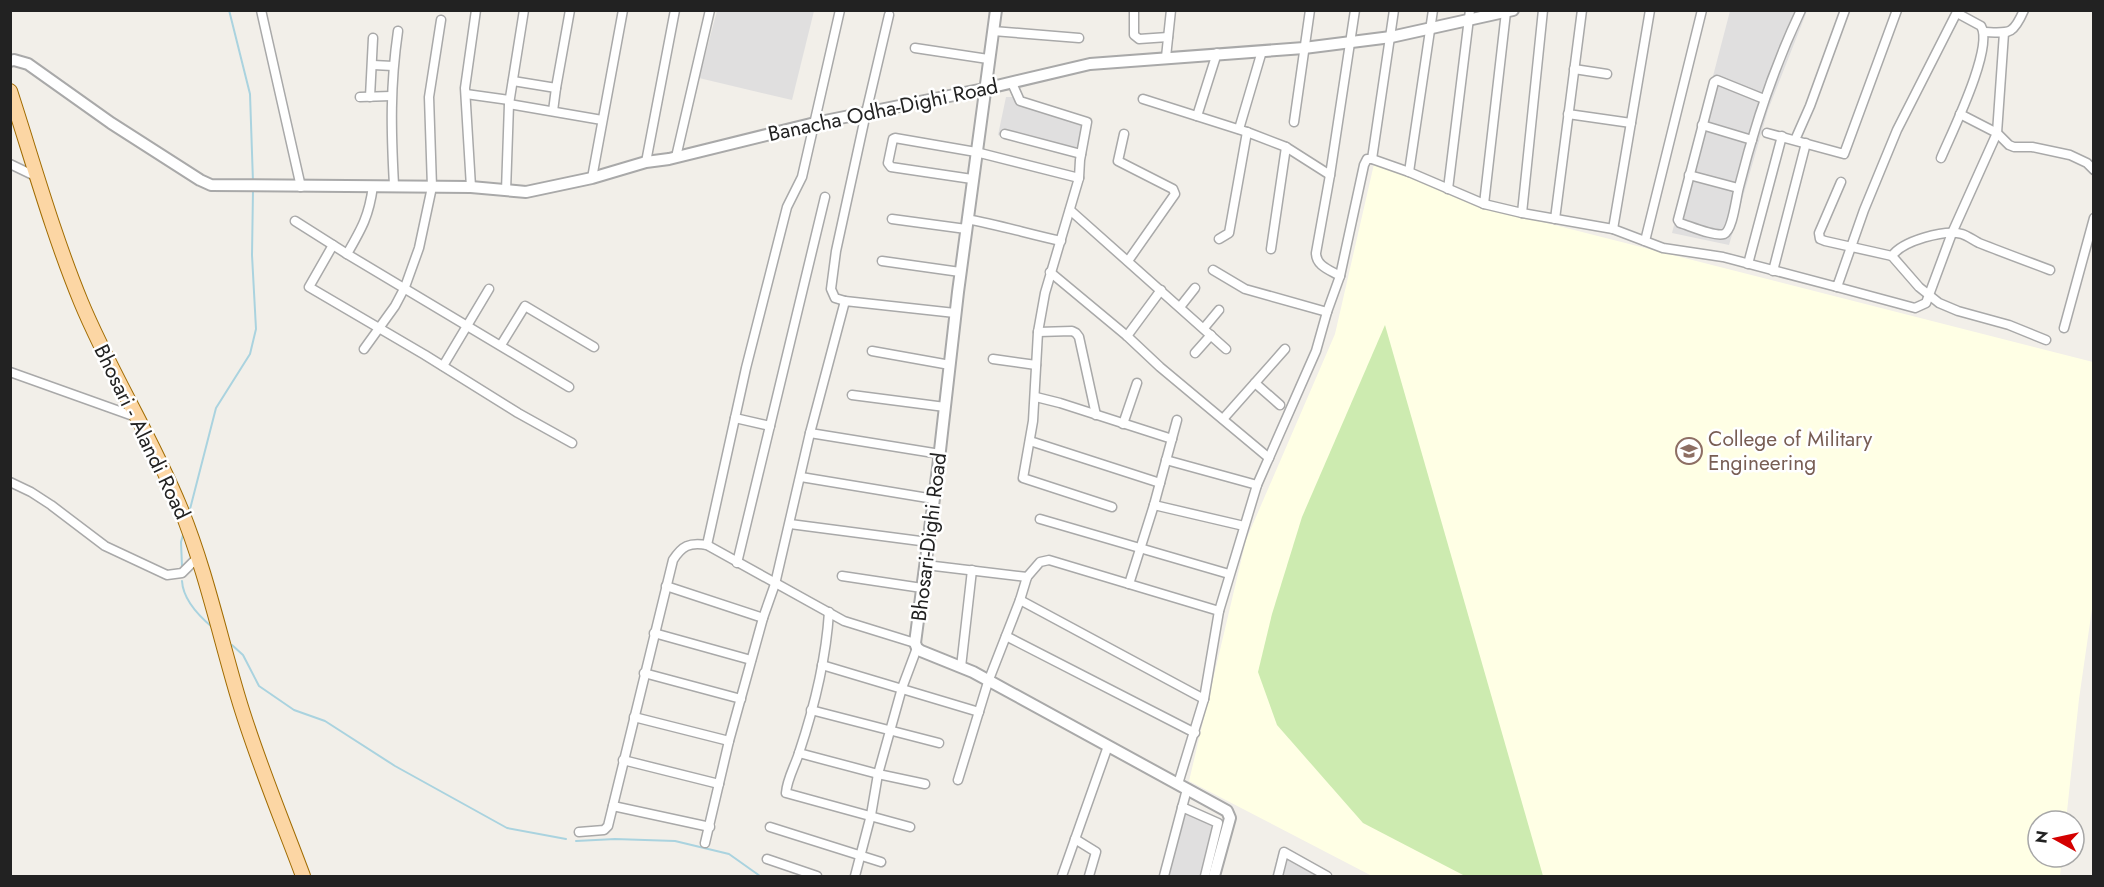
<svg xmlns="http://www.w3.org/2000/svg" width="2104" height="887" viewBox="0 0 2104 887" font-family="Jost,sans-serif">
	<rect width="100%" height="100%" fill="#f2efe9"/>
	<g fill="#e0dfdf">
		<path d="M717,11H814L792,100L699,78Z"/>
		<path d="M1730,11H1807L1768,110L1729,245L1672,233Z"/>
		<path d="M1006,97H1022V100L1092,120L1085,156L998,135Z"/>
		<path d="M1179,805L1213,815L1222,822L1209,876H1160Z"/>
		<path d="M1279,850L1319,876H1272Z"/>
	</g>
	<path fill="#ffffe5" d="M1374,164L1492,209L2093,362V602L2079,699L2066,821H2038V857H2062L2060,876H1372L1189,781L1246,540L1335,334Z"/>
	<path fill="#cdebb0" d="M1385,325L1543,876H1465L1363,823L1277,725L1258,672L1272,614L1302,517Z"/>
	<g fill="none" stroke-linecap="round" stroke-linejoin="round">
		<g stroke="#aad3df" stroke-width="2">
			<path d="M229,10L250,94L253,182"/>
			<path d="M189,513L216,408L250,354L256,329L252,255L253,190"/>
			<path d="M182,566L181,542L183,535"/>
			<path d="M182,581C183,599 199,616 212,627"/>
			<path d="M232,645L243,655L259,686L294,710L325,721L395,766L507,828L566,839"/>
			<path d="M576,841L615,839L675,841L729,854L760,876"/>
		</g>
		<defs>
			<g id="minor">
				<path d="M261,10L301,187"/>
				<path d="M1134,10V35L1139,39L1168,37"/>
				<path d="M993,31L1079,38"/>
				<path d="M1985,32C2010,33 2013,35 2024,10"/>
				<path d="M915,48L988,59"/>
				<path d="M1166,57L1171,10"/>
				<path d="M373,65L393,66"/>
				<path d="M1574,69L1607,74"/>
				<path d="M513,81L556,88L570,10"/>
				<path d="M1012,83L1020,101L1087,122L1080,160L1079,178"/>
				<path d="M466,94L509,100"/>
				<path d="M360,97L391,96"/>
				<path d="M370,97L373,38"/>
				<path d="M1143,99L1247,132L1286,147L1330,175"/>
				<path d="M1764,99L1717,80L1714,82L1678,220L1680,223C1690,226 1715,237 1724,234C1733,230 1736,197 1739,187C1754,127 1774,67 1801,10"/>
				<path d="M509,104L602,120"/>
				<path d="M553,111L556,88"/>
				<path d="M1568,114L1631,123"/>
				<path d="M1960,114L1997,133L2009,145L2014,147H2032L2070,155L2087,163L2094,170"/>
				<path d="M1197,116L1217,53"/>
				<path d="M1294,122L1310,10"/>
				<path d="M1702,125L1752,140"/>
				<path d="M1239,129L1262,51"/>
				<path d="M1767,133L1844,154L1897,10"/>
				<path d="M1005,134L1081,154"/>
				<path d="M1124,134L1118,161L1173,189L1175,194L1128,261"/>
				<path d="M1795,140L1810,106L1845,10"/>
				<path d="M676,157L710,10"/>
				<path d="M1941,158C1951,134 1994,48 1981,26L1957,13"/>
				<path d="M1372,159L1394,10"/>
				<path d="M646,162L675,10"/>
				<path d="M10,164L37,177"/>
				<path d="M1409,172L1433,10"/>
				<path d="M1689,175L1738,188"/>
				<path d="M592,178L623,10"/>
				<path d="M972,179L891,167L888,163L893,139L895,138L976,152L1079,178L1045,293L1038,332L1033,421L1023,478L1112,507"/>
				<path d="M1841,182L1819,233L1820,239L1825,241L1892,256C1902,241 1945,229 1962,234C1968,236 1973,240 1979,243C2002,252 2026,261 2050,270"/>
				<path d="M394,185C391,130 390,86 398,31"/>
				<path d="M373,186C369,216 362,228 347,254L569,387"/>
				<path d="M471,187L465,88L476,10"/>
				<path d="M1448,189L1470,10"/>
				<path d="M506,191L509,104L524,10"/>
				<path d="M1484,204L1506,12"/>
				<path d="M1070,210L1226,349"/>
				<path d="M1522,213L1543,10"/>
				<path d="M892,219L966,229"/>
				<path d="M967,219C999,225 1029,234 1061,241"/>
				<path d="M1555,219L1582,10"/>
				<path d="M295,221L347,254"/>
				<path d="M1613,229L1650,10"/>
				<path d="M1219,239L1229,233L1247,132"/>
				<path d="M1645,241L1702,10"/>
				<path d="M333,245L309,287L425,355L518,413L572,443"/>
				<path d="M1271,249L1286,147"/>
				<path d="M1892,256L1919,287L1939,303L1958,311L2009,325L2046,340"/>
				<path d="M882,261L960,272"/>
				<path d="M1748,264L1782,136"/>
				<path d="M1213,270L1245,289L1327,312L1340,276C1330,270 1316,266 1316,253L1330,175L1355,10"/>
				<path d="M1773,271L1806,143"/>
				<path d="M1050,272L1127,336L1160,367L1269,458"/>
				<path d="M1340,276L1364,165L1367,159H1372L1409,172L1484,204L1522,213L1613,229L1663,248L1723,257L1837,287L1864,210L1897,130L1958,10"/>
				<path d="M1837,287L1915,308L1926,303L1952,233L1997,133L2004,33"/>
				<path d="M845,301L835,298L831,289L836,251L866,113L889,15"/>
				<path d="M1180,307L1195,288"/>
				<path d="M1204,328L1219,310"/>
				<path d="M2064,328L2094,218"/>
				<path d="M1038,332L1072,331L1076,333L1079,337L1096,415"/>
				<path d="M1127,336L1161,290"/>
				<path d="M501,345L525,306L594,347"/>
				<path d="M364,349L395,306L405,287L419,248L432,187L429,97L441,20"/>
				<path d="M872,351L950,365"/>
				<path d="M1195,353L1211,335"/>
				<path d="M993,359L1036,365"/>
				<path d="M443,366L489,289"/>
				<path d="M10,372L136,417"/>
				<path d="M1255,383L1280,405"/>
				<path d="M852,395L945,407"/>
				<path d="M1036,397L1060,403L1172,439"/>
				<path d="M735,418L770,426"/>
				<path d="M1223,419L1285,349"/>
				<path d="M1123,424L1137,383"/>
				<path d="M810,433L940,454"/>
				<path d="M1030,441L1160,483"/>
				<path d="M1166,460L1257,485"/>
				<path d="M801,477L934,499"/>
				<path d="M10,482L31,492L51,505L105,546L167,575L182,573L198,557"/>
				<path d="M1154,505L1244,526"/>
				<path d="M1040,519L1229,574"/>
				<path d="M790,524L928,542"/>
				<path d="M707,545L746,368L787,207L802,177L840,10"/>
				<path d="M737,563L825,197"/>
				<path d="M926,565L1027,577"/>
				<path d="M842,576L922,588"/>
				<path d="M1129,584L1154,505L1177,420"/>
				<path d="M666,586L763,618"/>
				<path d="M1020,600L1204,699L1178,784"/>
				<path d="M829,612C826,660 814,708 799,753C795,766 787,779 786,793L910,827"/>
				<path d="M654,633L751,660"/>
				<path d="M1006,636L1195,733"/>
				<path d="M822,665L979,712"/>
				<path d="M961,667L972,570"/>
				<path d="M644,673L741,699"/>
				<path d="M1204,699L1219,611L1257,485L1316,351L1327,312"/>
				<path d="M811,710L939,743"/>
				<path d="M634,717L729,741"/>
				<path d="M799,753L878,774L925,784"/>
				<path d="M623,760L719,784"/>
				<path d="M958,780L988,682L1020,600L1027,577L1040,562L1049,560L1219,611"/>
				<path d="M613,806L710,827"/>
				<path d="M1182,807L1218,823L1205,876"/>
				<path d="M770,827L881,862"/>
				<path d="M579,832L604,830L608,826L673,560C682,546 689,542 707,545L844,621L915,643"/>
				<path d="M1075,839L1096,852L1089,876"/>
				<path d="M705,843L729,741L763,618L775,584L810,433L845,301L955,313"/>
				<path d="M767,859L817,876"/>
				<path d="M855,876L871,815L878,774L902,688L917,648"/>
				<path d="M1062,876L1108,746"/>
				<path d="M1164,876L1187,789"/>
				<path d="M1278,876L1284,852L1327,876"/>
			</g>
			<g id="tertiary">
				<path d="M996,10L958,292L938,468L915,643L917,648L921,651L973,672L1227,811L1230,818L1214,876"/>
				<path d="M10,61L14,60L28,64L111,123L200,180L211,185L471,187L526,192L592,178L646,162L669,159L815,123L984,89L1090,64L1304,48L1391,37L1513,10"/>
			</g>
			<path id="primary" d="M10,91C33,162 53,234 81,302C110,372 151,436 180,507C205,568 219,633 238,697C256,758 281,817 303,876"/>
		</defs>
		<use href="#minor" stroke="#a9a9a9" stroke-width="11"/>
		<use href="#tertiary" stroke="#a9a9a9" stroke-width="14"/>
		<use href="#primary" stroke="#a06b00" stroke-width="16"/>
		<use href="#minor" stroke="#fff" stroke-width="8"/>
		<use href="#tertiary" stroke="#fff" stroke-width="10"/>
		<use href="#primary" stroke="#fcd6a4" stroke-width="14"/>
	</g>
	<defs>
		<symbol id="university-ring" viewBox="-11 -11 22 22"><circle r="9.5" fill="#fff" stroke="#8d6e63" stroke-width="1.5"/><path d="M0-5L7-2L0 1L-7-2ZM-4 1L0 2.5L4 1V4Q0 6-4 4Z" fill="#8d6e63"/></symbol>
	</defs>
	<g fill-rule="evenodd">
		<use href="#university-ring" x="1674" y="436" width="30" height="30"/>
	</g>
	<g text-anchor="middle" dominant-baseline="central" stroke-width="5" stroke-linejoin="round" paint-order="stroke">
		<g font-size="21" fill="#222" stroke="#fff">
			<text transform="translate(883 110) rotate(-12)">Banacha Odha-Dighi Road</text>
			<text transform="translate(142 432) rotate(64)">Bhosari - Alandi Road</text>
			<text transform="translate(929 537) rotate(-83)">Bhosari-Dighi Road</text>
		</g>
		<g font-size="21" fill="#785e54" stroke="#fff" text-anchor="start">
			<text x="1708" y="439">College of Military<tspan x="1708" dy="24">Engineering</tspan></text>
		</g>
	</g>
	<rect width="2104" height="887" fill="none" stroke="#222222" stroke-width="24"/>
	<g transform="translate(2056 839) rotate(278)"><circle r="28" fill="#ffffff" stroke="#a7a7a7" stroke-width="1.5"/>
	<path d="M0-4.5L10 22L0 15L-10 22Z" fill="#d40000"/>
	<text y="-9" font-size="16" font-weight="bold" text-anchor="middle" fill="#222222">N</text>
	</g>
</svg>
